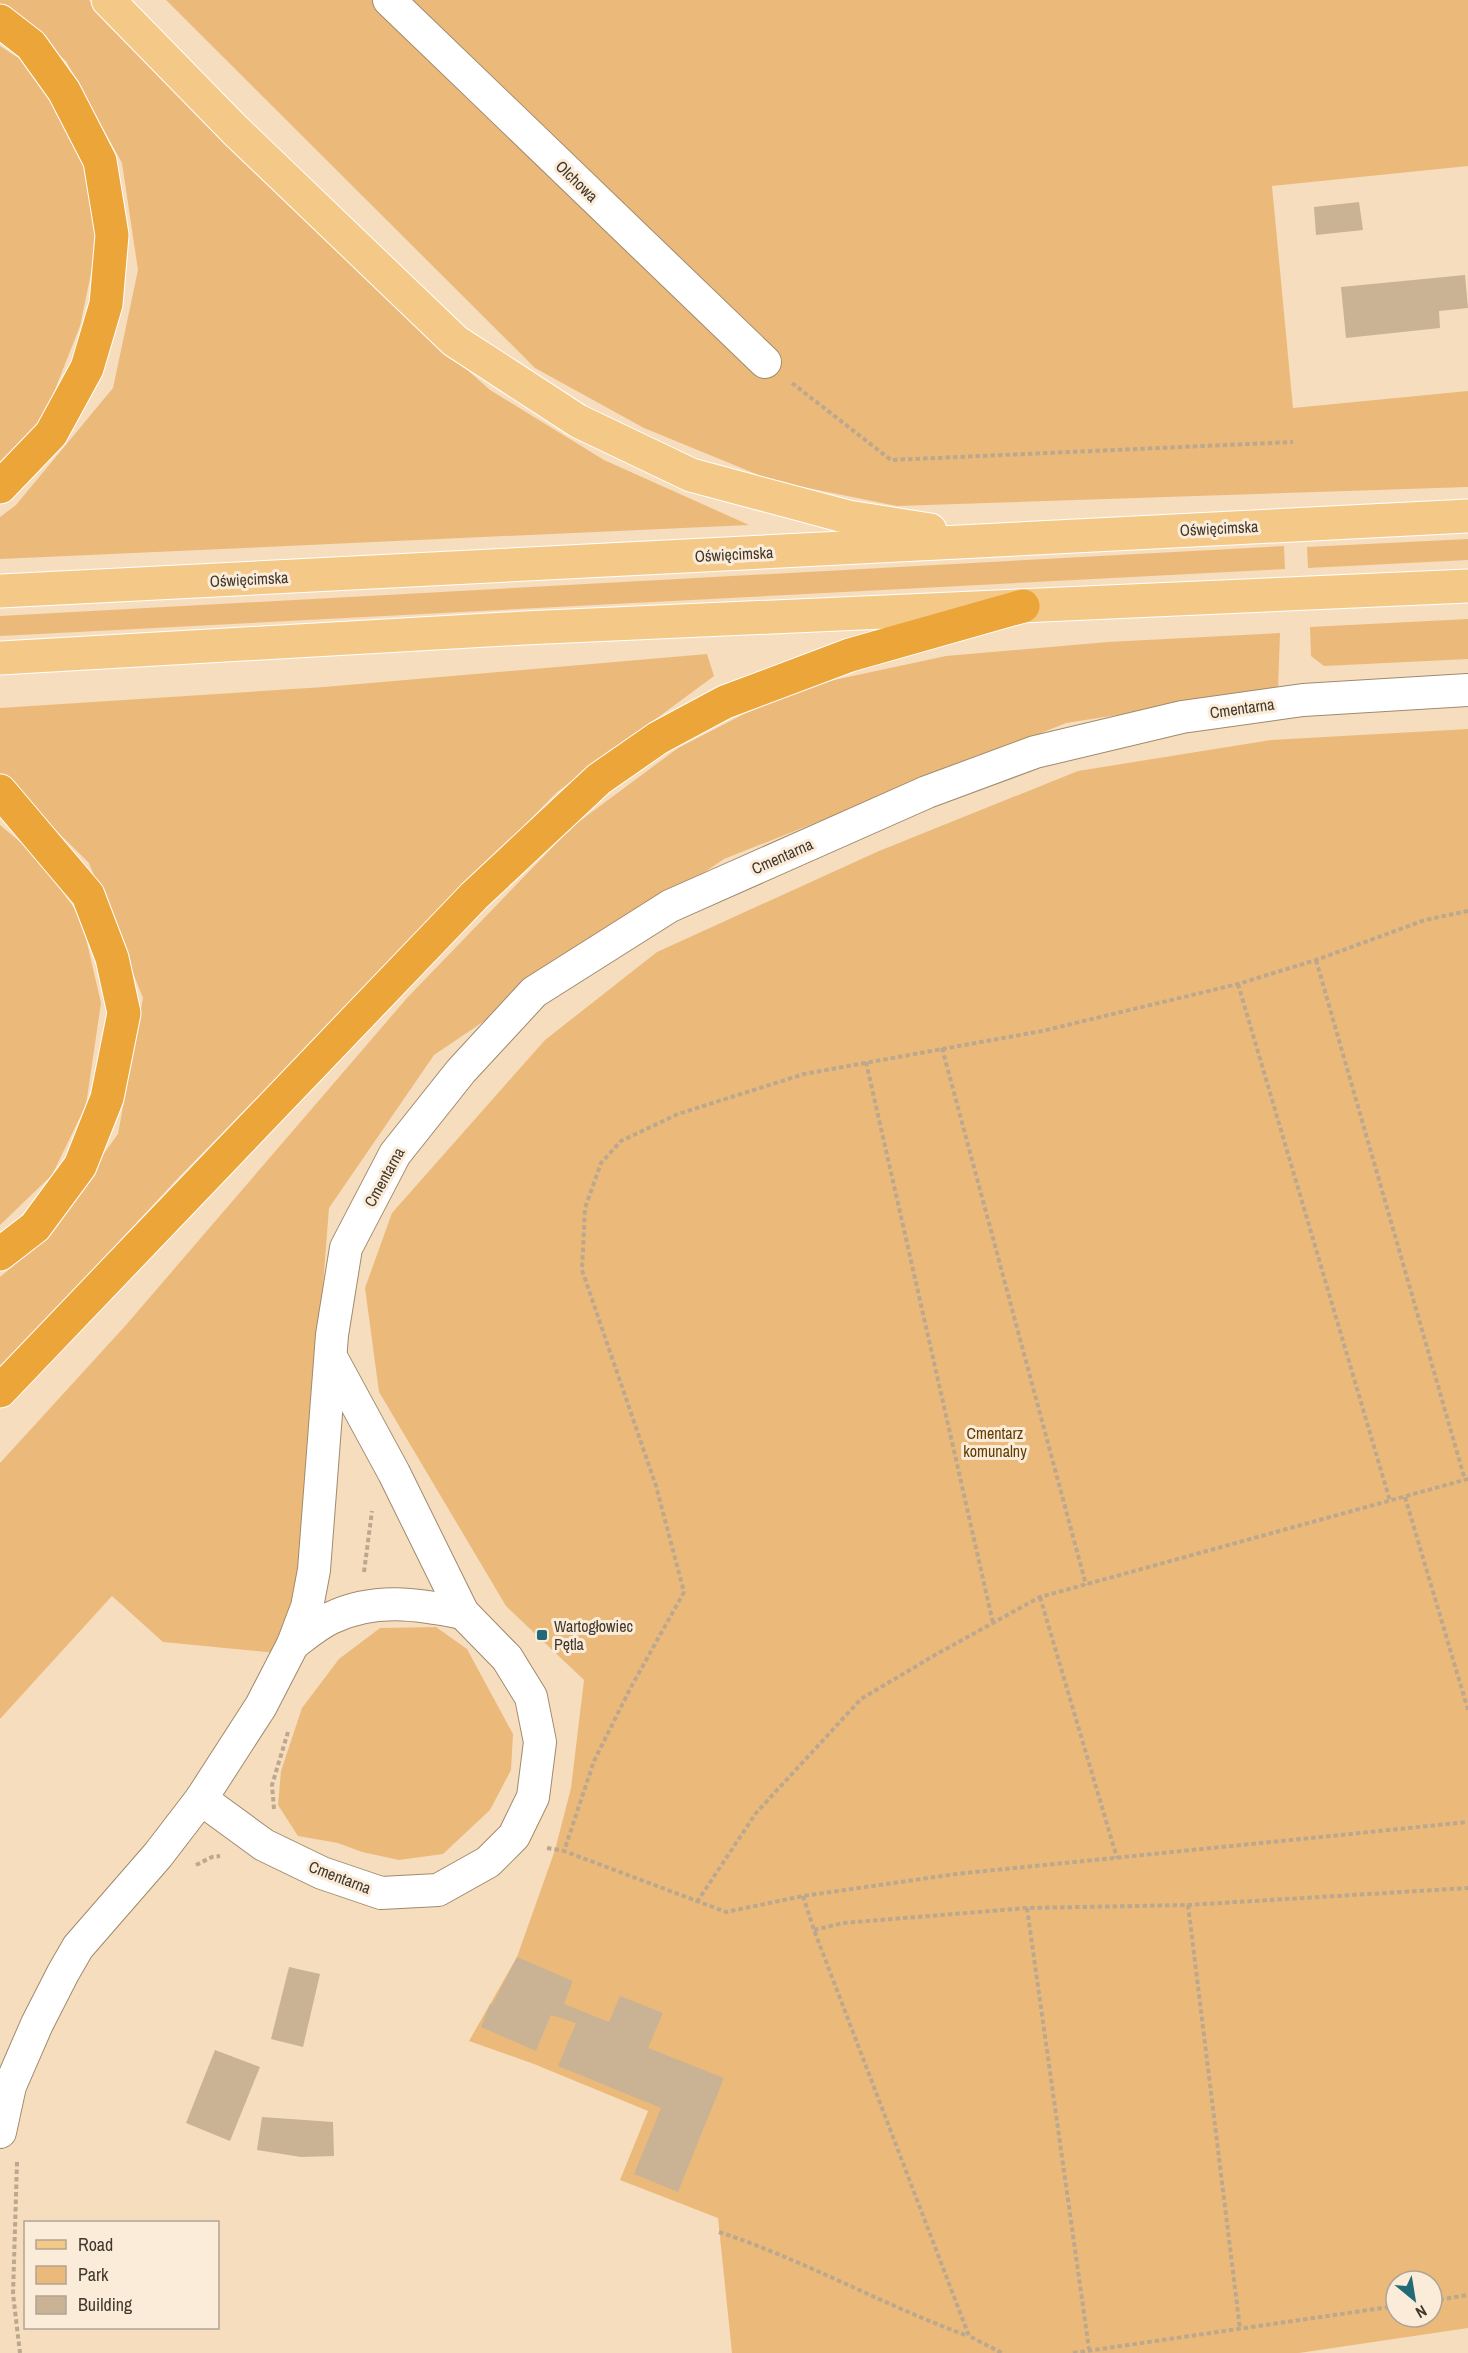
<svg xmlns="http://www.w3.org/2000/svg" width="1468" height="2353" viewBox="0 0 1468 2353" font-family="'Archivo Narrow',sans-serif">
	<rect width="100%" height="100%" fill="#f6ddbe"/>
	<g fill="#ebba7a" fill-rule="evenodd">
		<path d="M0,0H89L428,335L490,390L604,460L749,525L0,559V517L16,505L113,388L138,270L122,163L66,61L0,6Z"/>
		<path d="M166,0H1468V166L1272,186L1293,408L1468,391V487L897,506L773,481L644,428L535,368Z"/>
		<path d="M0,46L31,66L84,159L99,235L80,326L45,415L0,469Z"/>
		<path d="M1468,539V560L1308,568L1307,547Z"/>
		<path d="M1284,546L1285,569L0,636V616Z"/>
		<path d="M1468,619V659L1324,666L1311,656L1310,627Z"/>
		<path d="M1280,633L1278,690L1066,723L724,859L434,1055L329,1208L301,1572L276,1653L163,1642L112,1596L0,1719V1463L126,1325L407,998L573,826L678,748L744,714L820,683L946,656L1108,642Z"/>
		<path d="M707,654L714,676L557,792L180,1176L0,1369V1277L37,1246L118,1134L143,998L89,863L0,775V708L324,687Z"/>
		<path d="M1468,729V2328L1299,2353H732L718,2218L620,2180L648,2111L534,2064L469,2041L517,1957L555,1850L571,1788L584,1680L506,1606L379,1392L365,1288L392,1213L545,1040L657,952L879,851L1078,771L1271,740ZM1396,2281H1432V2317H1396Z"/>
		<path d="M0,825L33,853L81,917L101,1003L86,1105L52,1175L0,1225Z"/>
		<path d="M436,1627L467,1649L513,1734L511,1770L490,1810L443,1854L399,1860L362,1852L338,1843L298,1836L278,1805L281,1771L302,1708L339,1659L380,1628Z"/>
	</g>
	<g fill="#cab294">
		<path d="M1359,202L1363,230L1316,235L1314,207Z"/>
		<path d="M1465,275L1468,308L1439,311L1440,328L1346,338L1341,287Z"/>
		<path d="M517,1957L573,1981L564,2004L609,2022L620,1996L663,2013L648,2048L724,2078L678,2192L634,2174L661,2108L558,2066L576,2023L551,2015L536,2051L481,2027L490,2004L492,2005Z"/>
		<path d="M289,1967L320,1974L303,2047L271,2039Z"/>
		<path d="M215,2050L260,2067L230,2141L186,2123Z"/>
		<path d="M262,2117L333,2122L334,2156L301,2157L257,2150Z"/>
	</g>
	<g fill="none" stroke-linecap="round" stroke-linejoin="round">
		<defs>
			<g id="street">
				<path d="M389,0L765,362"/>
				<path d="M293,1644C305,1635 318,1624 331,1618C374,1597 418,1604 463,1613"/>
				<path d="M201,1799L264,1845L322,1873L381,1893L438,1890L488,1862L514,1836L533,1797L540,1742L531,1697L507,1658L463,1613L394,1473L331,1357"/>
				<path d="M0,2132L10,2086L37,2024L63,1973L78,1947L158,1855L201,1799L261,1706L293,1644L307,1607L314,1570L332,1335L346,1248L395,1154L461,1071L534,992L670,906L927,792L1035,752L1182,717L1303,700L1468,690"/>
			</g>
			<g id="primary">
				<path d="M108,0L235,130L455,341L578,421L691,475L848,517L930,530"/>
				<path d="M0,591L1468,516"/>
				<path d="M0,658L524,628L1468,586"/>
			</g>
			<g id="highway">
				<path d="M0,21L31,45L64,91L100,161L112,235L106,304L87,368L51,434L0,487"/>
				<path d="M0,791L88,895L112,958L124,1013L107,1098L80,1166L35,1227L0,1254"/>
				<path d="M0,1391L474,896L599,779L658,738L725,702L850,655L1023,606"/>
			</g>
		</defs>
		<use href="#street" stroke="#a08a6d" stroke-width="34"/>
		<use href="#primary" stroke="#fff" stroke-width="35"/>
		<use href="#highway" stroke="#fff" stroke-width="35"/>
		<g stroke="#bca88f" stroke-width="4" stroke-dasharray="4.5 3" stroke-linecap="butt">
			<path d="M792,383L891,460L1293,442"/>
			<path d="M1468,911L1425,920L1316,960L1238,984L1042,1031L804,1074L678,1114L621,1141L601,1163L585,1208L582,1270L656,1486L684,1592L630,1689L594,1761L564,1851L726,1912L803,1896L956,1874L1468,1822"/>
			<path d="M1316,960L1465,1480"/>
			<path d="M1238,984L1390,1501"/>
			<path d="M942,1048L1086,1585"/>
			<path d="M866,1062L993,1623"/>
			<path d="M1405,1497L1468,1710"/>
			<path d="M364,1572L372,1511"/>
			<path d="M1040,1597L1117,1858"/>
			<path d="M274,1809L272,1785L288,1732"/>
			<path d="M547,1848L564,1851"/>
			<path d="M196,1865L212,1857L220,1856"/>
			<path d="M803,1896L814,1930L969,2336L1002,2353"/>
			<path d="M697,1902L756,1813L861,1699L935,1655L1040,1597L1468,1479"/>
			<path d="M1188,1905L1240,2329"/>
			<path d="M1027,1908L1089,2349"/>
			<path d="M814,1930L843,1923L1027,1908L1188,1905L1468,1888"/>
			<path d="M17,2162L13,2294L20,2353"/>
			<path d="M719,2232C804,2260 883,2305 968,2336"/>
			<path d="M1432,2301L1468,2295"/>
			<path d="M1073,2353L1396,2306"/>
		</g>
		<use href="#street" stroke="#fff" stroke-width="32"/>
		<use href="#primary" stroke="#f4c988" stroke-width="33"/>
		<use href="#highway" stroke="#eca538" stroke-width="33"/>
	</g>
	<rect fill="#236a77" stroke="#fbecda" stroke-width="2" x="536" y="1629" width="12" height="12" rx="3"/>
	<g text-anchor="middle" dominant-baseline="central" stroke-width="6" stroke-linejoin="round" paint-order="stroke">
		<g font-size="16" fill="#41382b" stroke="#fbecda">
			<text transform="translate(577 181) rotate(44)">Olchowa</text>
			<text transform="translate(1219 528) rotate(-3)">Oświęcimska</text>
			<text transform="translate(734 554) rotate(-3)">Oświęcimska</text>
			<text transform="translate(249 579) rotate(-3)">Oświęcimska</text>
			<text transform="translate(1242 708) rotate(-8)">Cmentarna</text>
			<text transform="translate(782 856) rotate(-24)">Cmentarna</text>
			<text transform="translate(384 1177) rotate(-61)">Cmentarna</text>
			<text transform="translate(340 1877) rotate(21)">Cmentarna</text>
		</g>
		<g font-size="16" fill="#603d01" stroke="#fbecda">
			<text x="995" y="1433">Cmentarz<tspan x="995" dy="18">komunalny</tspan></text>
		</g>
		<g font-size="16" fill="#41382b" stroke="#fbecda" text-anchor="start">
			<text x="554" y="1626">Wartogłowiec<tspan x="554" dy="18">Pętla</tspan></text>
		</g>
	</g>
	<rect x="24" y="2221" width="195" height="108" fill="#fbecda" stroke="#b1a494" stroke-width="1.5"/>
	<rect x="36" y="2240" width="30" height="9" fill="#f4c988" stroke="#b1a494" stroke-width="1.5"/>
	<text x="78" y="2251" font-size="18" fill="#41382b">Road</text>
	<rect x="36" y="2266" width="30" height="18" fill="#ebba7a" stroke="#b1a494" stroke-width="1.5"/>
	<text x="78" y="2281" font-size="18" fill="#41382b">Park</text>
	<rect x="36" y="2296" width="30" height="18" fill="#cab294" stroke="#b1a494" stroke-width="1.5"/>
	<text x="78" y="2311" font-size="18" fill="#41382b">Building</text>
	<g transform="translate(1414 2299) rotate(150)"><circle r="28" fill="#fbecda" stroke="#b1a494" stroke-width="1.5"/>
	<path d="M0-4.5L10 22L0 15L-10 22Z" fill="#236a77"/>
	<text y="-9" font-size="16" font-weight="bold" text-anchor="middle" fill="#41382b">N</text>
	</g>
</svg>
